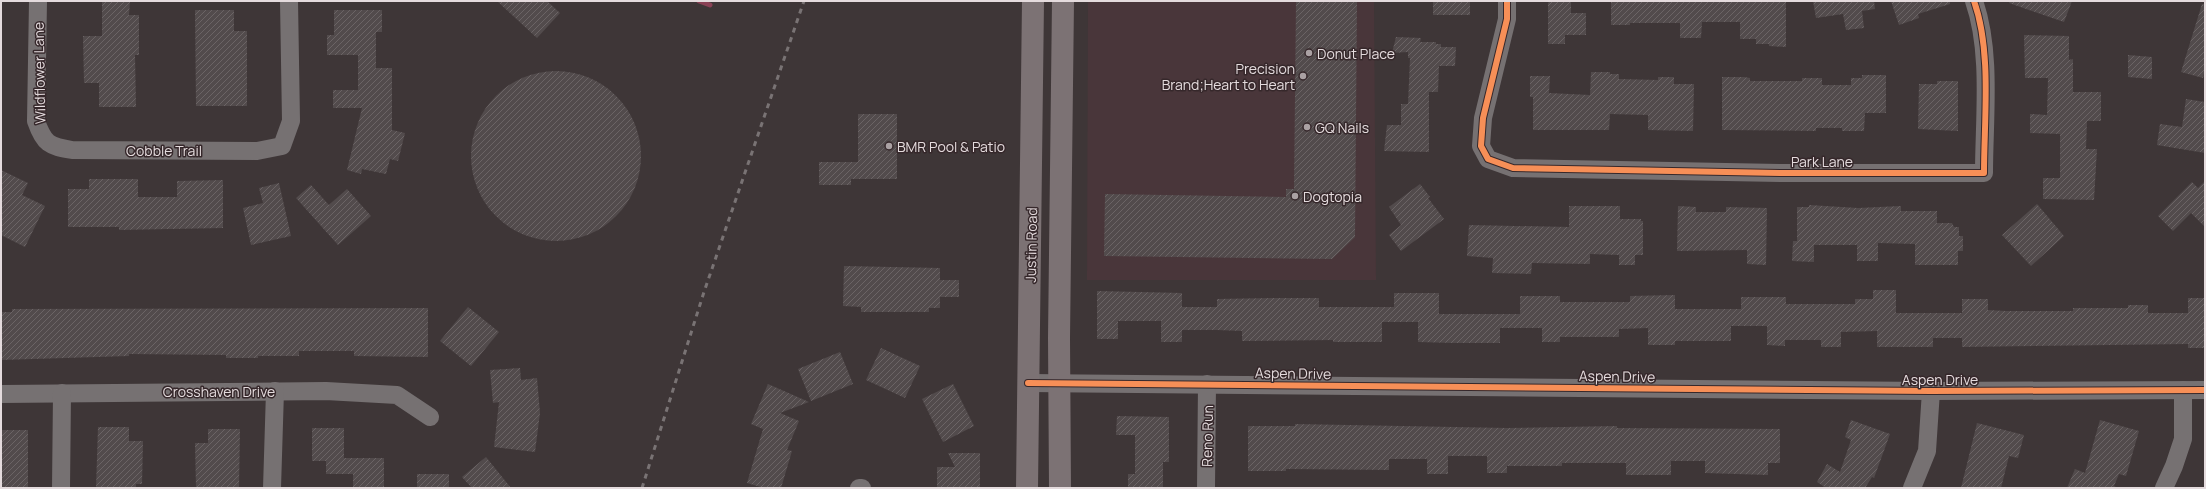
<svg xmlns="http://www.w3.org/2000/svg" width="2206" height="489" viewBox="0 0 2206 489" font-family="Manrope,sans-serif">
	<defs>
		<pattern id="building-hatch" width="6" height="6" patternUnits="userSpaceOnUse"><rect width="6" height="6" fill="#524b4c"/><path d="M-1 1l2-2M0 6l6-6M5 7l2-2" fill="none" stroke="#6b6465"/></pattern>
	</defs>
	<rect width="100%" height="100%" fill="#3e3637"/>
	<path fill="#49363a" d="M1088,1H1374L1376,280H1087Z"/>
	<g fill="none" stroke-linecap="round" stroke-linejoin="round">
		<path stroke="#8a4155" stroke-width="5" d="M699,1L710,5"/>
	</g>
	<g fill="url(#building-hatch)">
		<path d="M102,1H130L129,15H139V55H135L136,107H99V83H84L83,36H102Z"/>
		<path d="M497,1H547L560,13L537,38Z"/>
		<path d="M1296,1H1357L1355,237L1332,259L1104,256L1105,194L1286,197V189H1294Z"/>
		<rect x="1433" y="1" width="37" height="14"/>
		<path d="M1550,1H1571V13H1586V35H1565V44H1548V3Z"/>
		<path d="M1611,1H1786V47L1769,46V44H1756V39H1740V22H1702L1701,38H1680V23H1630V25H1611Z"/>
		<path d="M1813,1H1874L1875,9L1862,11L1864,28L1846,30L1843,14L1816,18Z"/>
		<path d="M1891,1H1950V4L1918,14L1919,18L1899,25Z"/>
		<path d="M2010,1H2072L2064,22L2009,3Z"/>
		<path d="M2202,4L2205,5V69L2203,78L2181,72Z"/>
		<path d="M195,10H234V31H247V106H196Z"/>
		<path d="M334,10H382V32H376V68H392V130L405,133L398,161L390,159L386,174L362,169L361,174L347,170L362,108H333V90H358V55H327V35H334Z"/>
		<path d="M2024,35L2069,36V60L2073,59V92H2101V121H2087L2086,149H2097L2094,200L2043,199V178H2060V134L2030,133V114L2047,115L2048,78H2025Z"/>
		<path d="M1396,37L1421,38L1420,42H1436V44H1441V47H1456L1455,66H1439L1438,92H1429V152L1384,151L1387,125H1401V104H1408L1410,58H1408V52L1392,53Z"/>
		<path d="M2128,55L2152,57V79L2128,77Z"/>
		<circle cx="556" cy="156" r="85"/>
		<path d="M1591,72H1610V74H1619V79L1658,80V77H1674V84H1694L1693,131L1648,130V115L1610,114L1609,130H1533V97H1530V76H1550L1549,93L1590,95Z"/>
		<path d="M1862,75H1886V113H1865L1864,131H1842V128H1816V131L1722,130V77H1744L1750,78V81H1802V78H1822V85H1851V78H1862Z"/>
		<path d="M1937,81H1958V131L1918,129L1919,84H1937Z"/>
		<path d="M2186,99L2205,102V153L2157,145L2160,124L2182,127Z"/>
		<path d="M858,114H897V179H851V185H819V162H858Z"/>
		<path d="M1,170L28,183L22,195L45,206L25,247L1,235Z"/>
		<path d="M89,179H138V197H177V181L223,180V228L119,230V227H68V189H89Z"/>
		<path d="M2205,181V227L2191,213L2173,231L2158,216L2192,182L2198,188Z"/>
		<path d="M279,183L291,236L251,245L243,208L263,203L259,188Z"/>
		<path d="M1420,184L1430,197L1428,198L1444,219L1401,251L1389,235L1401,225L1389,207Z"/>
		<path d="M311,185L329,205L347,189L371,216L338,245L296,198Z"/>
		<path d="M2037,204L2064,236L2031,266L2002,235Z"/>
		<path d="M1809,205L1858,208L1901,206V211H1937V223H1952L1954,227H1959V236H1963V251H1958V265H1915V244L1878,243V261H1857V245H1814V262L1792,261L1793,241H1797V207H1809Z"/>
		<path d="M1569,206H1620V219H1641V221H1643V255H1635V265H1619V255L1590,254V264L1532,263L1531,274L1492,273L1493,258L1467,256L1469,225L1569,227Z"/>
		<path d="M1678,206L1696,207V212H1726V207L1767,208L1766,265L1747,264V250L1677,251Z"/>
		<path d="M844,266L940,268V280H959V297H940V308H929V312H861V307L843,306Z"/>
		<path d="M1873,290H1896V313H1962V299H1988V310L2006,311H2073V308H2128V305H2148V313H2188V298H2205V348H2188V344L1962,347V338H1933V347H1877V331L1841,332V347H1821V340H1785V346L1767,345V326H1731V341H1675V345H1648V328L1619,329V337H1560V342H1542V328H1500V343H1453L1418,342V322H1382V342H1333V340L1242,341V331L1217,330H1182V342H1161V321H1118V339H1097V291L1182,293V307H1217V299L1273,298H1319V307H1394V293H1439V314H1520V296H1560V302H1630V296L1675,295V309H1741V297H1786V304H1855V299H1873Z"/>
		<path d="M468,307L499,332L471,366L440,341Z"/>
		<path d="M428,308V357L354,356V351H299V356H258V358H226V355L129,354V356L1,360V312H12V309Z"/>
		<path d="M881,348L920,366L905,398L866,380Z"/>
		<path d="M840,352L853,384L811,401L798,369Z"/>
		<path d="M520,368L521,380L537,378L540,413L535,452L494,447L499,402L493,403L490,370Z"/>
		<path d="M768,384L809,402L780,413L799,421L787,450L792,451L781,488H764L747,483L763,429L751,424Z"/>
		<path d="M953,384L974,426L943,442L922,399Z"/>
		<path d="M1117,416L1169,417V462H1163V488H1128V474H1135V435H1116Z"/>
		<path d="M1851,420L1890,434L1874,478L1872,477L1865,488H1826L1817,482L1827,464L1840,472L1851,440L1845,437Z"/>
		<path d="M2100,420L2139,431L2126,476L2119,474L2114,486L2118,488H2067L2075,469L2085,473Z"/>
		<path d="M1977,423L2024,435L2018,458L2009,456L2001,488H1961Z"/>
		<path d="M1295,424L1507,428L1617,426V428L1780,429V463H1768V475L1705,473V461H1671V475H1626V463H1562V466H1507V473H1487V456H1448V474H1427V459H1389V470L1286,469V471H1248V426H1295Z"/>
		<path d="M98,427H129V441H143L142,484H136V488H96Z"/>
		<path d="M312,428H344V458H384V488H353V474H326V461H312Z"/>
		<path d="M208,429H240L239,488H196L195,443H208Z"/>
		<rect x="1" y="430" width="27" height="58"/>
		<path d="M948,453H980V488H937V467H955Z"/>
		<path d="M486,457L511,488H472L462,477Z"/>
		<rect x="417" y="474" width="32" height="14"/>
	</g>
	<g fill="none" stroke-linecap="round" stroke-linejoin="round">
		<g stroke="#767172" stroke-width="18">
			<path d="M38,1L36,121C44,144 49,146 72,150L257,151L282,146L291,121L289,1"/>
			<path d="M1507,1V19L1483,118L1481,146L1488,159L1513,168L1780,173H1984C1984,119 1992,52 1974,1"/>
			<path d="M1028,383L1931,391L2205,390"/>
			<path d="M1,394L326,391L397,395L430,417"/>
			<path d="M61,488L62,393"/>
			<path d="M272,488L275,391"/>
			<path d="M859,488H862"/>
			<path d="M1206,488L1207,384"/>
			<path d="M1912,488L1927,451L1931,391"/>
			<path d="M2164,488L2174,466L2183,439V390"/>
		</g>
		<g stroke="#7c7274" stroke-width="22">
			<path d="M1027,488L1033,1"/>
			<path d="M1060,488L1059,338L1063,1"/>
		</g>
		<path stroke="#797374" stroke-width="3" stroke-dasharray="5 5" stroke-linecap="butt" d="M642,488L704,292L804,1"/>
		<defs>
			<g id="cycleway">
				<path d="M1507,1V19L1483,118L1481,146L1488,159L1513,168L1780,173H1984C1984,119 1992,52 1974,1"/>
				<path d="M1028,383L1931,391L2205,390"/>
			</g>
		</defs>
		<use href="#cycleway" stroke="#36282b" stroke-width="8"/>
		<use href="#cycleway" stroke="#f78f57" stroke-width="6"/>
	</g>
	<g fill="#aaa1a3" stroke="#36282b" stroke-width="1.5">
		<circle cx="1309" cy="53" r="4"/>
		<circle cx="1303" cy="76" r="4"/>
		<circle cx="1307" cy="127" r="4"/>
		<circle cx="889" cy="146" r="4"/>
		<circle cx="1295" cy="196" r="4"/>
	</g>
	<g text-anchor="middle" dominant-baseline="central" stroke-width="3" stroke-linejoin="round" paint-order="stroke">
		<g font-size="14" fill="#e4dbdd" stroke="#36282b" text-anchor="start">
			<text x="1317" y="53">Donut Place</text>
			<text x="1295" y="68" text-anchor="end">Precision<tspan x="1295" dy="16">Brand;Heart to Heart</tspan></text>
			<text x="1315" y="127">GQ Nails</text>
			<text x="897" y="146">BMR Pool &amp; Patio</text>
			<text x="1303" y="196">Dogtopia</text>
		</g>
		<g font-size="14" fill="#e4dbdd" stroke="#36282b">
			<text transform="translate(39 73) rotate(-91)">Wildflower Lane</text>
			<text x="164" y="150">Cobble Trail</text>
			<text x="1822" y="161">Park Lane</text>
			<text transform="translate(1031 245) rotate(-89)">Justin Road</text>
			<text transform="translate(1293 373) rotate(1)">Aspen Drive</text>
			<text transform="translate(1617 376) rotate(1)">Aspen Drive</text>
			<text x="1940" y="379">Aspen Drive</text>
			<text x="219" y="391">Crosshaven Drive</text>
			<text transform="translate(1207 436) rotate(-89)">Reno Run</text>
		</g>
	</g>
	<rect width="2206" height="489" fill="none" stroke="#e4dbdd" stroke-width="4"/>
</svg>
